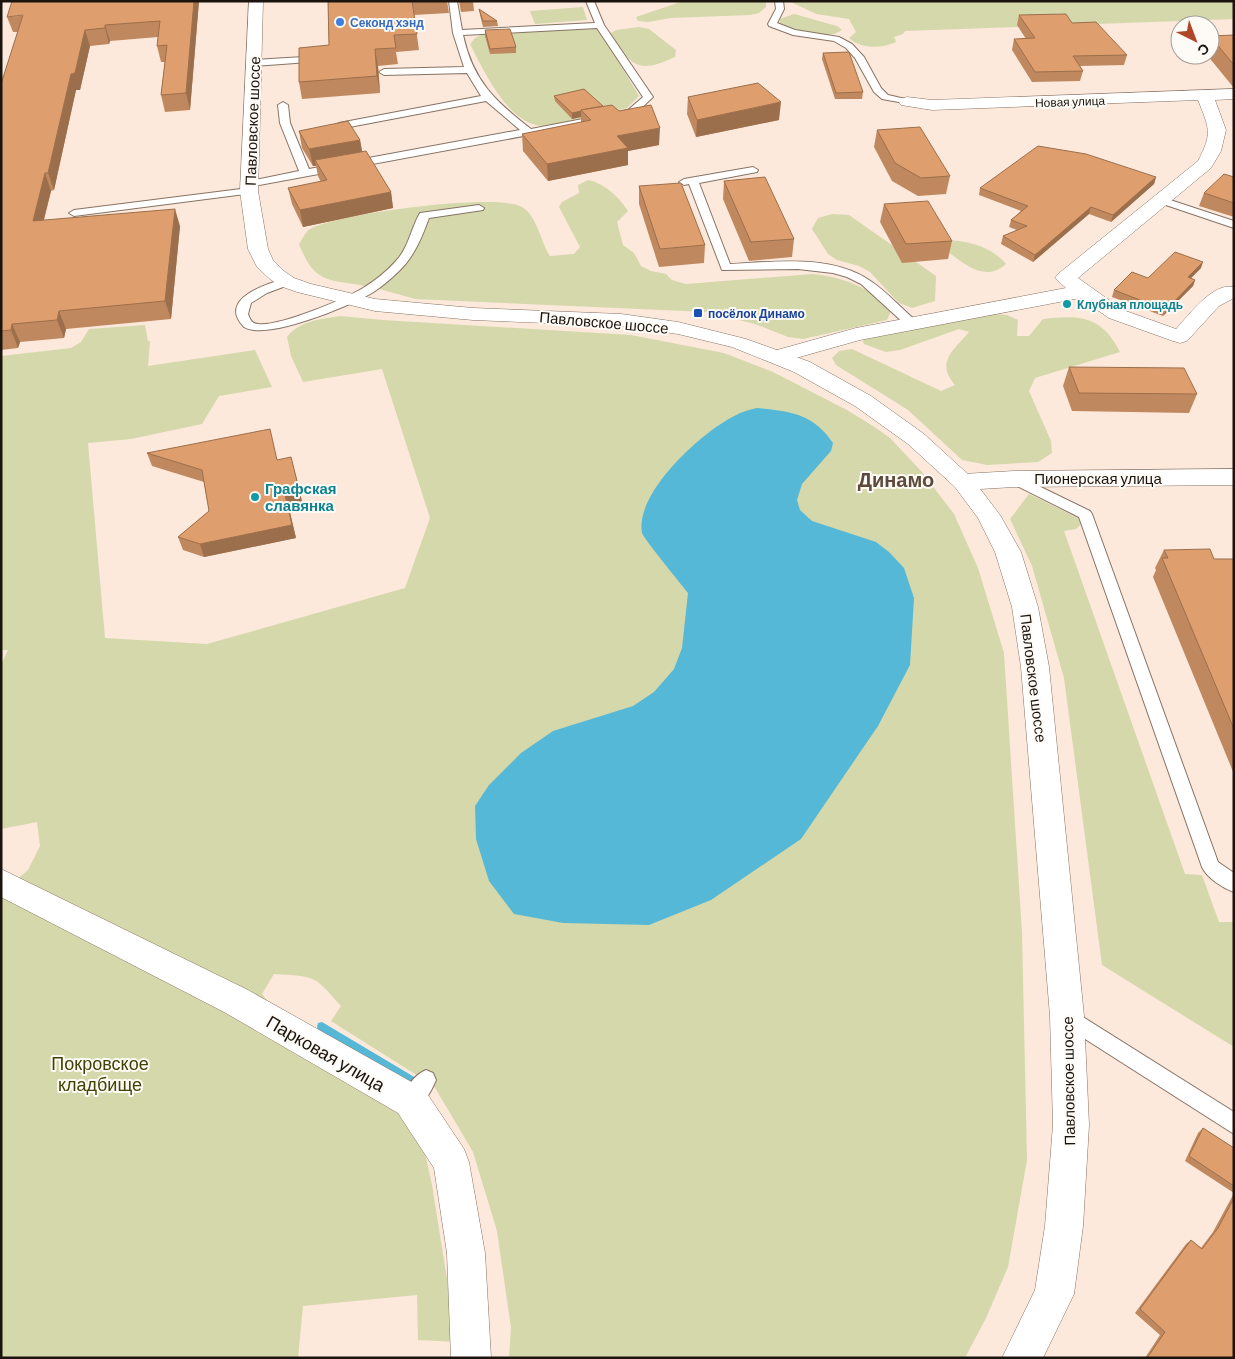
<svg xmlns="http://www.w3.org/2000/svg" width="1235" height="1359" viewBox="0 0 1235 1359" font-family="Barlow,sans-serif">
	<rect width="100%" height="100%" fill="#fce9dc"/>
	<g fill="#d5d8aa">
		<path d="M684,1H766V7L759,13L750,15L671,18L648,22L638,21L636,17C652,12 667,6 684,1Z"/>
		<path d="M793,1H1234V19L905,31L903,34L894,37L896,42C882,49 861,49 849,38L856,32L849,19L816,14L793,3Z"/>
		<path d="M583,7L587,20L535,24L530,11Z"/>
		<path d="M794,14L837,26L842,30C826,42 797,30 780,24V19Z"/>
		<path d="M588,27L599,28L639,96L627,108L546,126C509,127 485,73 470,44L475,38L485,33Z"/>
		<path d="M639,27L649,29L676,50L675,57C636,75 632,65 610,34L616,30Z"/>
		<path d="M588,180C604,183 619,197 628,211L617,222L623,245L634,253L641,266L651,271L666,274L672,280L686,284L813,274C842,277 873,288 891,311L887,320L803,339L788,337L755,324L707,312L415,299C400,295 385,290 370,287C332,278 316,288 299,244C302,240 305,232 310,229C335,214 498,192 522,207C538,217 540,241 550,256L574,254L580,247L559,207L562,202L579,193L578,185Z"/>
		<path d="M832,214L849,215L936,276L935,301L912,308L899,303L870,272L859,266L837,260L828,254L812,229L818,218Z"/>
		<path d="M947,240C969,241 992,247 1006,264C984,284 962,262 943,248Z"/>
		<path d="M981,313L1007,315L1018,320L1017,336H1029L1043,319C1080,315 1101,315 1120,352L1035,378L1029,391L1051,441L1052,453L1038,462L987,465L962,460L908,410L836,365L832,358L839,351L852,349L941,391L955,385C935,362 954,350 969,332L959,329L900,350L886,352L864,344L861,335Z"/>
		<path d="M340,316L383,320L631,335L724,353L773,372L847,410L873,426L890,438L922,472L954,514L978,568L1004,653L1022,932L1027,1160L1008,1267L986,1318L965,1358H509L511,1328L497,1231L473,1152L434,1086L331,1021L341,1006C313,974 316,977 274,974L262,994L277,1013L419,1126L432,1185L457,1342L418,1340L417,1295L303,1306L298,1358H1V893L28,870L40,846L37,822L1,829V665L8,650H1V356L71,348L81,342L89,329L145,325L148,341H150L148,366L255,350L272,387L219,396L202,424L131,439L88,443L105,638L207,644L405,588L430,518L382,369L303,382L291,356L287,337C299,321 321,319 340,316Z"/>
		<path d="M1029,494L1080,519L1081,524L1076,529L1064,531L1185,874L1202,875L1219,922H1234V1047L1102,965L1064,678L1032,566L1010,519Z"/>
	</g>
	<path fill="#56b8d7" d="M757,408C790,411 814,414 833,443L831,451L802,484L797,500L800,510L812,521L876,542L889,552L904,568L914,598L910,665L878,726L801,839L711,900L649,925L563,923L514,914L489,881L476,839L475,806L489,785L521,753L553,731L633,706L654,692L674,669L682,648L688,593C681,584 644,539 642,533C634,492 708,425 743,412C747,410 753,409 757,408Z"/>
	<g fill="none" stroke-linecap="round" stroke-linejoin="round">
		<path fill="#56b8d7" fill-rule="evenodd" d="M322,1022L426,1084L428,1088L426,1092L422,1093L418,1092L318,1031L317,1027L318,1023Z"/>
		<defs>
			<g id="lane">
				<path d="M449,1H457L462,30L595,23L586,1H594L604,25L653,97L634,115L614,117V113L628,110L643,97L597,28L463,35C473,81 495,101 531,129L588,118L593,121L588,124L249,187L245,186L244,184L245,182L299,171L280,123L278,105L283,102L288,105L290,123L309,169L520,130L486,101L339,129L334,126L339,123L481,96L467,73L384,75L379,72L384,69L464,67L453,33Z"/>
				<path d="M775,1H783L784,9L777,23L795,30L839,37L852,44L864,57L881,88L888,95L910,100V104L882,99L874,92L855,58L846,48L834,41L793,35L769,26L768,24L776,9Z"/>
				<path d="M320,56L323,57V61L253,66L248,63L253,60Z"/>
				<path d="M753,167L758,170L757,172L699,183L730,264C775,262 830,254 869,280C886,291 900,307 915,320L917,323L915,326H907L861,284L847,277L833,273L798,269L722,270L689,184L684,185L679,182L684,179Z"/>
				<path d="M249,188L253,189L254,191L253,193L74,216L69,213L74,210Z"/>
				<path d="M1161,197L1234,221V228L1157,202L1156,200L1157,198Z"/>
				<path d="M479,205L484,208L483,210L429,218C422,237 414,257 399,271C391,279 381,287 372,293C349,306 267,341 244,327C217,299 266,284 287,278L293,282L291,284L267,293L251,303L248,314C250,319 252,324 258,324C279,327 345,299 363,288C375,281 387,271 396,261C409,247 411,228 420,213Z"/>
				<path d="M1014,474L1090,511L1092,514L1218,862L1234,873V892C1223,888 1207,878 1202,867L1079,517L1009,482L1007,479L1009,476Z"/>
				<path d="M1067,1007L1234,1112V1134L1060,1023L1057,1016L1060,1009Z"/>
				<path d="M426,1070L433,1073L436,1080C431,1092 423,1106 411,1111L404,1108L400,1101C405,1089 414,1075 426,1070Z"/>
			</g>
			<g id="street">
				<path d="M1234,89V99L1215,100L1226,130L1221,151L1211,168L1078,278L1123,310L1176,329C1189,315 1213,282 1234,287V298L1219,306L1187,341L1180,343L1173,341L1109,318L1080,298L860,340L778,363L770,362L767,357L770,352L856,328L1066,288L1055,278L1058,274L1198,161C1213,133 1209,128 1198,100L932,110L901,105L899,102L901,99L907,97L932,100Z"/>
				<path d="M1234,469V485L1014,487L963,490L955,487L951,482L955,477L963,474L1014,471Z"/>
				<path d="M1,869L248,990L424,1089L464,1149L469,1162L485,1253L491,1358H451L447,1253L434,1168L398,1113L224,1012L1,897Z"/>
			</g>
			<path id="secondary" d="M249,1H263L258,191L268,249L273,260L284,271L294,278L311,284L375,299L473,308L621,314L678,322L746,339L810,362L871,396L924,434L971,477L1000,515L1021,552L1038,607L1049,667L1084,1016L1089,1125L1083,1226L1074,1294L1043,1358H1002L1035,1290L1045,1226L1053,1125L1050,1016L1021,667L1012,607L995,552L978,518L955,487L908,444L855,406L794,372L732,347L678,334L621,326L473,320L375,311L297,292L280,286L270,279L257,267L248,249L240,191Z"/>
		</defs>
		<use href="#lane" stroke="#877364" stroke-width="2"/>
		<use href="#street" stroke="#877364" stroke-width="1"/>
		<use href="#secondary" stroke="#877364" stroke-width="1"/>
		<use href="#lane" fill="#fff" fill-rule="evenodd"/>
		<use href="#street" fill="#fff" fill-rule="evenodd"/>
		<use href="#secondary" fill="#fff" fill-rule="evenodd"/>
	</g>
	<g fill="#c0885e">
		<path d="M199,1L190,110L165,112L161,95L165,62H161L157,46L158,37L110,41L109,44L90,46L80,90H76L54,190L51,191L44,220L180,226L171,319L66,329L64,338L20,342L18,348L1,350V84L18,32H13L7,17Z"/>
		<path d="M328,1H447L449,13L414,15L419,50L396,52L398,64L378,66L380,93L302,99L299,82L329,45Z"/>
		<path d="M459,1H476H473L474,11L461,12Z"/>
		<path d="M479,9L497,21L498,26L483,27L480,15Z"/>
		<path d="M1019,15L1072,23L1127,55L1124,65L1080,66L1083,71L1080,81L1032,82L1012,50L1014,39H1026L1017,25Z"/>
		<path d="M485,30L516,47V53L490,54L485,36Z"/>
		<path d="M1234,35V88L1207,55H1210V36Z"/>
		<path d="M823,53L863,92L862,99H835L822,59Z"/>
		<path d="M554,96L603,106L659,145L628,151V165L548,181L523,151L522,134L581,123V117L572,119L555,101Z"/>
		<path d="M688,97L779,120L696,137L687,114Z"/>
		<path d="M877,130L950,176L946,194L918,196L892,181L874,147Z"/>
		<path d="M299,131L360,140L362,151L391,192L393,208L303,227L292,204L288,188L321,182L318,176L316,166H313L302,148Z"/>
		<path d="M1156,177L1154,184L1111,222L1089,214L1033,262L1001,244L1003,236L1017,230L1009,227L1011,220L1021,211L979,195L980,188Z"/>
		<path d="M1234,177V217L1199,206L1204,193Z"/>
		<path d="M724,181L794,239L792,257L749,261L723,199Z"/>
		<path d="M639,186L705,245L704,263L659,267L639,204Z"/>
		<path d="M884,204L952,241L948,259L902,263L880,222Z"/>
		<path d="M1201,268L1191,278L1195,280L1193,286L1163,316L1112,297L1114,290L1148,278Z"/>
		<path d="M1069,367L1197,394L1189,413L1072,411L1063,386Z"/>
		<path d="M147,453L278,460L302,501L288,504L296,538L204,557L183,550L178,537L209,511L204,482L152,466Z"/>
		<path d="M1164,550L1214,559H1234V774L1153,577L1156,570L1155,568Z"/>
		<path d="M1203,1128L1234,1148V1358H1145L1160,1335L1135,1313L1186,1244L1191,1240L1201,1248L1213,1232L1234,1193L1185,1161L1198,1133Z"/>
	</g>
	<g fill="#9c6f4c">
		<path d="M194,1H199L190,110L186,93Z"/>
		<path d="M105,25L110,41L109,44L105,28Z"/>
		<path d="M85,30L90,46L80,90H76L54,190L48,173L71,74Z"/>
		<path d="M375,49L378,66L380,93L377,76Z"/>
		<path d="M781,102L779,120L696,137L697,120Z"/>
		<path d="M581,111V117L572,119V113Z"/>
		<path d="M660,128L659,145L628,151V165L548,181L547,164L617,136Z"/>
		<path d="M360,140L363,157L315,160L316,166H313L309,149Z"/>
		<path d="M45,173L51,191L39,238L33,221Z"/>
		<path d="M1156,177L1154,184L1111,222L1113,215Z"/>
		<path d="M391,192L393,208L303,227L300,210Z"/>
		<path d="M1091,207L1089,214L1033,262L1035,255Z"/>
		<path d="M175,209L180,226L171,319L165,301Z"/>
		<path d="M1203,262L1201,268L1185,284L1188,277Z"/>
		<path d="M1195,280L1193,286L1163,316L1166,310Z"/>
		<path d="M59,311L66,329L64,338L57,320Z"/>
		<path d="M12,324L20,342L18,348L11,330Z"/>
		<path d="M291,457L302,501L288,504L296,538L204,557L200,544L284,491Z"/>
	</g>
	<g fill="#df9e6d" stroke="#9c6f4c">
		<path d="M12,1H194L186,93L161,95L167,45L157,46L160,21L105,25V28L85,30L75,73L71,74L48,173H45L33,221L175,209L165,301L59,311L57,320L12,324L11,330L1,331V84L23,15L7,17Z"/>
		<path d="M328,1H412L417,34L394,35L396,48L375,49L377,76L299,82V48L329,45Z"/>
		<path d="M479,9L497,21H483Z"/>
		<path d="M1066,14L1072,23L1096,22L1127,55L1073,56L1083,71L1035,72L1014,39L1035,38L1019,15Z"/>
		<path d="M510,29L516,47L490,49L485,30Z"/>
		<path d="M1234,35V65L1210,36Z"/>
		<path d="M849,52L863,92L836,93L823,53Z"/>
		<path d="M758,83L781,102L697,120L688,97Z"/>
		<path d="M584,89L603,106L581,110V111L572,113L554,96Z"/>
		<path d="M612,105L619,111L651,105L660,128L617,136L628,148L547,164L522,134L591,120L581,110Z"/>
		<path d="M348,121L360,140L309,149L299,131Z"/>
		<path d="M920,127L950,176L921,178L895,163L877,130Z"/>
		<path d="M1038,146L1086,154L1156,177L1113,215L1091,207L1035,255L1003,236L1027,226L1011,220L1028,206L980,188Z"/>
		<path d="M366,151L391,192L300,210L288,188L327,180L315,160Z"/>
		<path d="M1224,174L1234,177V203L1204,193Z"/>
		<path d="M765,177L794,239L751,242L724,181Z"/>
		<path d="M681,183L705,245L660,249L639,186Z"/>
		<path d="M928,201L952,241L906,244L884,204Z"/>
		<path d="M1175,252L1203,262L1188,277L1195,280L1166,310L1114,290L1132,272L1148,278Z"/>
		<path d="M1069,367L1184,368L1197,394L1079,393Z"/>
		<path d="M270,429L277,460L291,457L299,489L284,491L292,525L200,544L178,537L209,511L202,470L147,453Z"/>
		<path d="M1210,549L1214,559H1234V729L1162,558H1168L1164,550Z"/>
		<path d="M1203,1128L1234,1148V1186L1189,1156Z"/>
		<path d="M1234,1198V1358H1216L1215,1357V1358H1147L1165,1332L1140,1309L1191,1240L1202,1249L1218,1228Z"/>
	</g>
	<circle fill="#3f7fe0" stroke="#fefaf6" stroke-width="2" cx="340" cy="22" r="5"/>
	<g fill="#0f9aa8" stroke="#fefaf6" stroke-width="2">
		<circle cx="1067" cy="304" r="5"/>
		<circle cx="255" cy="497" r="5"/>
	</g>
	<rect fill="#1a4fb4" stroke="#fefaf6" stroke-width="2" x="693" y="308" width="10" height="10" rx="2.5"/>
	<g text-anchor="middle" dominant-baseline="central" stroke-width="4" stroke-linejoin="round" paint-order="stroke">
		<g font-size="12" font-weight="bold" fill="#366cbe" stroke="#fefaf6" text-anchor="start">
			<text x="350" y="22">Секонд хэнд</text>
		</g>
		<g font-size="12" fill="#1b140e" stroke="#fefaf6">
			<text transform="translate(1070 101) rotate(-2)">Новая улица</text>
		</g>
		<g font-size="12" font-weight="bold" fill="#0d838f" stroke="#fefaf6" text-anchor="start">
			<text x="1077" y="304">Клубная площадь</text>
		</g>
		<g font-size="12" font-weight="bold" fill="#164399" stroke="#fefaf6" text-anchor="start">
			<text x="708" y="313">посёлок Динамо</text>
		</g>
		<g font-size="15" fill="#1b140e" stroke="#fefaf6">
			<text transform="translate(252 121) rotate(-88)">Павловское шоссе</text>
			<text transform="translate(604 322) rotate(5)">Павловское шоссе</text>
			<text x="1098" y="478">Пионерская улица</text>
			<text transform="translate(1034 678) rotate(83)">Павловское шоссе</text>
			<text transform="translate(1068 1081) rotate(-91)">Павловское шоссе</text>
		</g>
		<g font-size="15" font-weight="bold" fill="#0d838f" stroke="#fefaf6" text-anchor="start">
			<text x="265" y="488">Графская<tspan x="265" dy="17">славянка</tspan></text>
		</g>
		<g font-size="18" fill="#1b140e" stroke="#fefaf6">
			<text transform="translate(326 1053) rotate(30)">Парковая улица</text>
		</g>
		<g font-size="18" fill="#414304" stroke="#fefaf6">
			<text x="100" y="1063">Покровское<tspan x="100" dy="21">кладбище</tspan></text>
		</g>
		<g font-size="20" font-weight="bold" fill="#5d4a3c" stroke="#fefaf6">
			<text x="896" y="479">Динамо</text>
		</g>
	</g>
	<rect width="1235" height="1359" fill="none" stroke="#1b140e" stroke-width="5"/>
	<g transform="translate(1195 40) rotate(138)"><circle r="24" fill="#fefaf6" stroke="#a39e99"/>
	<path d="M0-4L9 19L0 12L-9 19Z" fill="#ae4627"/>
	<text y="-8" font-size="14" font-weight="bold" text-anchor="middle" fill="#1b140e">С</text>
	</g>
</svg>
